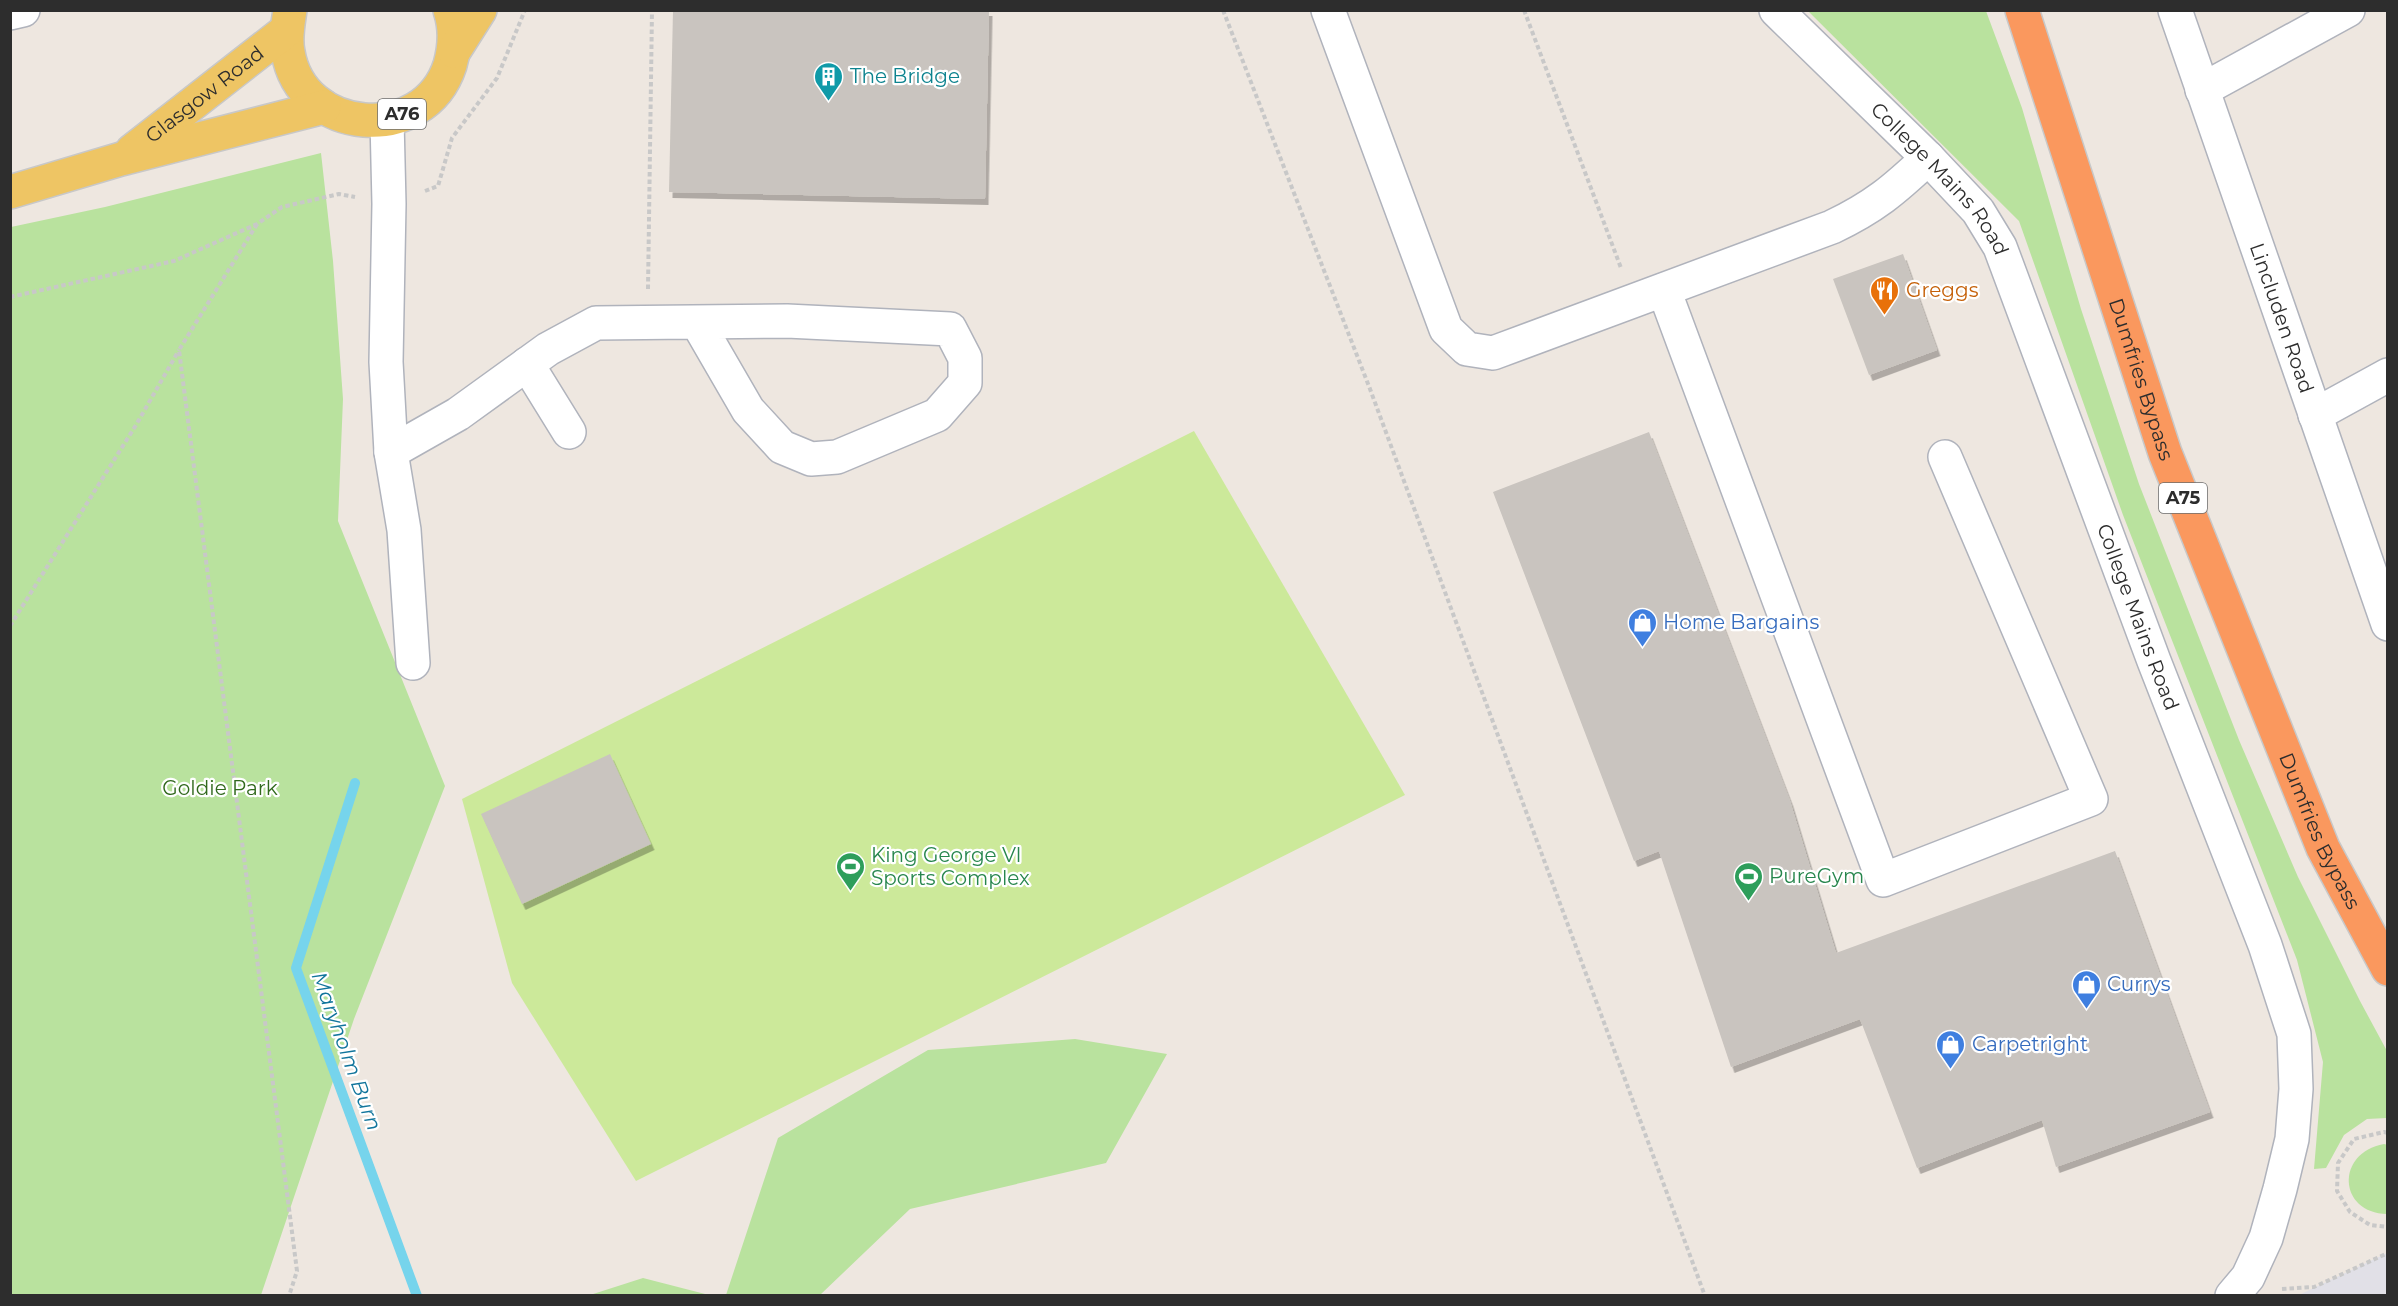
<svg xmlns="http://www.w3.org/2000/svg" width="2398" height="1306" viewBox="0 0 2398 1306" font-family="Montserrat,sans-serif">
	<defs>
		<filter id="shadow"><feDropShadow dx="3.5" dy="6" stdDeviation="0" flood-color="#0004"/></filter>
	</defs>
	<rect width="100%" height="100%" fill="#eee7e0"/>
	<path fill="#e1e0e7" d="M2387,1253V1295H2299Z"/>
	<g fill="#b9e29e">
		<path d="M1808,11H1986L2022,108L2081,309L2139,484L2239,740L2298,877L2360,1001L2387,1051V1118L2367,1119L2344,1135L2326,1168L2314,1169L2323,1062L2297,960L2123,515L2019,221Z"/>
		<path d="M321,153L333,261L343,399L338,521L445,786L354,1019L261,1295H11V227L105,207Z"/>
		<path d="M1075,1039L1167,1054L1106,1163L910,1209L820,1295H726L778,1138L928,1050Z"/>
		<path d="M2384,1144L2388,1145L2387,1214C2338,1213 2335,1153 2384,1144Z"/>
		<path d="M643,1278L709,1295H590Z"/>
	</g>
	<path fill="#cce99a" d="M1194,431L1405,795L636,1181L512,983L462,799Z"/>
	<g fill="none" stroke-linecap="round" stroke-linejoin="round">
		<path stroke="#76d4ec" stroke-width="10" d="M355,783L296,968L417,1296"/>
	</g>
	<g fill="#c9c4bf" filter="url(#shadow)">
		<path d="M673,10H989L985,199L669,192Z"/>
		<path d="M1903,254L1937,350L1869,375L1833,279Z"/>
		<path d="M1649,432L1790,801L1836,953L2115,851L2210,1112L2056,1167L2042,1120L1917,1168L1860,1019L1731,1067L1659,851L1634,861L1493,492Z"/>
		<path d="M610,754L651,844L522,904L481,814Z"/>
	</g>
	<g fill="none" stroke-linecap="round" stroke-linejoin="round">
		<defs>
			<g id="minor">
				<path d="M1328,10L1446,329L1467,349L1493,353L1832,227C1874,207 1894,190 1928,158"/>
				<path id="s1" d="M1776,10L1928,158L1978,211L2000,247L2154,661L2265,945L2294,1034L2296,1089L2292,1139L2280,1189L2266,1238L2248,1277L2232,1296"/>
				<path id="s2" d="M2175,10L2388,624"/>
				<path d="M10,13L23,10"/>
				<path d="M2202,90L2348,10"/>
				<path d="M387,120L389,204L386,362L391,452L404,530L413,663"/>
				<path d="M1664,290L1883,880L2091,799L1945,457"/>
				<path d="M527,364L569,432"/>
				<path d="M2315,415L2388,375"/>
				<path d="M391,452L458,414L548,349L596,323L787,321L950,329L965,358V383L937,415L837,457L811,459L782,447L748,410L697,322"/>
			</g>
			<g id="major">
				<path d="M290,10C288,24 285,38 288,52C301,135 424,146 450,65C455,47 456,28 450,10"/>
				<path d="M454,51L480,10"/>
				<path id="s3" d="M132,151L287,30"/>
				<path d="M10,192L121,159L324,107"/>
			</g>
			<g id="highway">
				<path id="s4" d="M2022,10L2165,453L2323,848L2388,969"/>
			</g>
		</defs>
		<use href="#minor" stroke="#b0b3bc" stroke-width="36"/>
		<use href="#major" stroke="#c8c8c8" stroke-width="36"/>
		<use href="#highway" stroke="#c8c8c8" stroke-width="36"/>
		<g stroke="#c8c8c8" stroke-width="4" stroke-dasharray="4.5 3" stroke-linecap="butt">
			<path d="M1223,10L1370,389L1705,1296"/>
			<path d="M1524,10L1621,268"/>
			<path d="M425,191L438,186L452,138L497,78L525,10"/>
			<path d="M257,224L179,350L297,1271L289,1296"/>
			<path d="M648,289L652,10"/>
			<path d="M10,297L174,261L257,224L282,207L339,194L355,197"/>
			<path d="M10,626L136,425L179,350"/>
			<path d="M2388,1133L2384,1132L2354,1139L2338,1163L2337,1191L2350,1212L2370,1225L2388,1227"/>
			<path d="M2282,1289L2314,1287L2388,1253"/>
		</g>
		<use href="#minor" stroke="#fff" stroke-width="33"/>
		<use href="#major" stroke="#eec564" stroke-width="33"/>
		<use href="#highway" stroke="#fa985e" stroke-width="33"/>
	</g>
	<defs>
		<symbol id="building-pin" viewBox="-11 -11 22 30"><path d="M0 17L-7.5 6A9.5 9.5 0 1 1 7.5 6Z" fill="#0f9aa8" stroke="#fff"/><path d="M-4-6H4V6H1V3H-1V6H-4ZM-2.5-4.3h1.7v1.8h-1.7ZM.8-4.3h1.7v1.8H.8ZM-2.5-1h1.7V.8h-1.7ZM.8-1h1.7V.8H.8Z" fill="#fff"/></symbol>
		<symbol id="restaurant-pin" viewBox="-11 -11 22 30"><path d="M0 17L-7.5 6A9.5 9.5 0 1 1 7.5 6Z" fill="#e8710a" stroke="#fff"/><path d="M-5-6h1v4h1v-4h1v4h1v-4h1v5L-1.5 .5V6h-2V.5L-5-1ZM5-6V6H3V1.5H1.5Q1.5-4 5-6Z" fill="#fff"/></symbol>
		<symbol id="shop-pin" viewBox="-11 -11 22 30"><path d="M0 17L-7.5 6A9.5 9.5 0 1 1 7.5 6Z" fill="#3f7fe0" stroke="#fff"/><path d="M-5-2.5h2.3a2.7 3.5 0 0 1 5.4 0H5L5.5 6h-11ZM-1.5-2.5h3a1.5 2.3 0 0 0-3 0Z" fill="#fff"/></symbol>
		<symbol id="stadium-pin" viewBox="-11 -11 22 30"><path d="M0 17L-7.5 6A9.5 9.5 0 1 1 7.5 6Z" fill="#2e9e5b" stroke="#fff"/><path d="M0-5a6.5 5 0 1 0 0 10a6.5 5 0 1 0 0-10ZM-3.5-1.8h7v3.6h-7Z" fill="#fff"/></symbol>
	</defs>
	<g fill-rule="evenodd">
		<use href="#building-pin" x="812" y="60" width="33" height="45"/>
		<use href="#restaurant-pin" x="1868" y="274" width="33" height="45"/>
		<use href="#shop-pin" x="1626" y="606" width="33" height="45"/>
		<use href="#stadium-pin" x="834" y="850" width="33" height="45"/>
		<use href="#stadium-pin" x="1732" y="860" width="33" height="45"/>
		<use href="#shop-pin" x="2070" y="968" width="33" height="45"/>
		<use href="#shop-pin" x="1934" y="1028" width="33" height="45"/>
	</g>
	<g text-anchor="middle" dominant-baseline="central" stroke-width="4.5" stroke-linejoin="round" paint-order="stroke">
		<g fill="#fff" stroke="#6c6c6c" stroke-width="1.5">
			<rect x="378" y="99" width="48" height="30" rx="4.5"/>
			<rect x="2159" y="483" width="48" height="30" rx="4.5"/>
		</g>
		<g font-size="18" font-weight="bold" fill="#2d2d2d">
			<text x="402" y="114">A76</text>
			<text x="2183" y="498">A75</text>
		</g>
		<g font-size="20" fill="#0d838f" stroke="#fff" text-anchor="start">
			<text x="850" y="76">The Bridge</text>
		</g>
		<g font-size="20" fill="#2d2d2d" stroke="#fff">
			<text stroke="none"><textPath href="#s3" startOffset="92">Glasgow Road</textPath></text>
			<text stroke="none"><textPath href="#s1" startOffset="236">College Mains Road</textPath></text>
			<text stroke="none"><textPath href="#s2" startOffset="326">Lincluden Road</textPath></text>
			<text stroke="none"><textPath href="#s4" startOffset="388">Dumfries Bypass</textPath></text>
			<text stroke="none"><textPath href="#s1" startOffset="722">College Mains Road</textPath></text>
			<text stroke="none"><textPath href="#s4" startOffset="874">Dumfries Bypass</textPath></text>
		</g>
		<g font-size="20" fill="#c56008" stroke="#fff" text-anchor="start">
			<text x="1906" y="290">Greggs</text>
		</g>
		<g font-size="20" fill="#366cbe" stroke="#fff" text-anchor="start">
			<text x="1663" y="622">Home Bargains</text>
			<text x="2107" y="984">Currys</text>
			<text x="1972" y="1044">Carpetright</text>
		</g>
		<g font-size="20" fill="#31691d" stroke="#fff">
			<text x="220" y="788">Goldie Park</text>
		</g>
		<g font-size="20" fill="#27864d" stroke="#fff" text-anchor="start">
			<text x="871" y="855">King George VI<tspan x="871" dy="23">Sports Complex</tspan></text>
			<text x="1769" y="876">PureGym</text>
		</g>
		<g font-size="21" font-style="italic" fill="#11759c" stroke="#fff">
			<text transform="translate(347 1051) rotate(70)">Maryholm Burn</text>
		</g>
	</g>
	<rect width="2398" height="1306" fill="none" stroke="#2d2d2d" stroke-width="24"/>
</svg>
